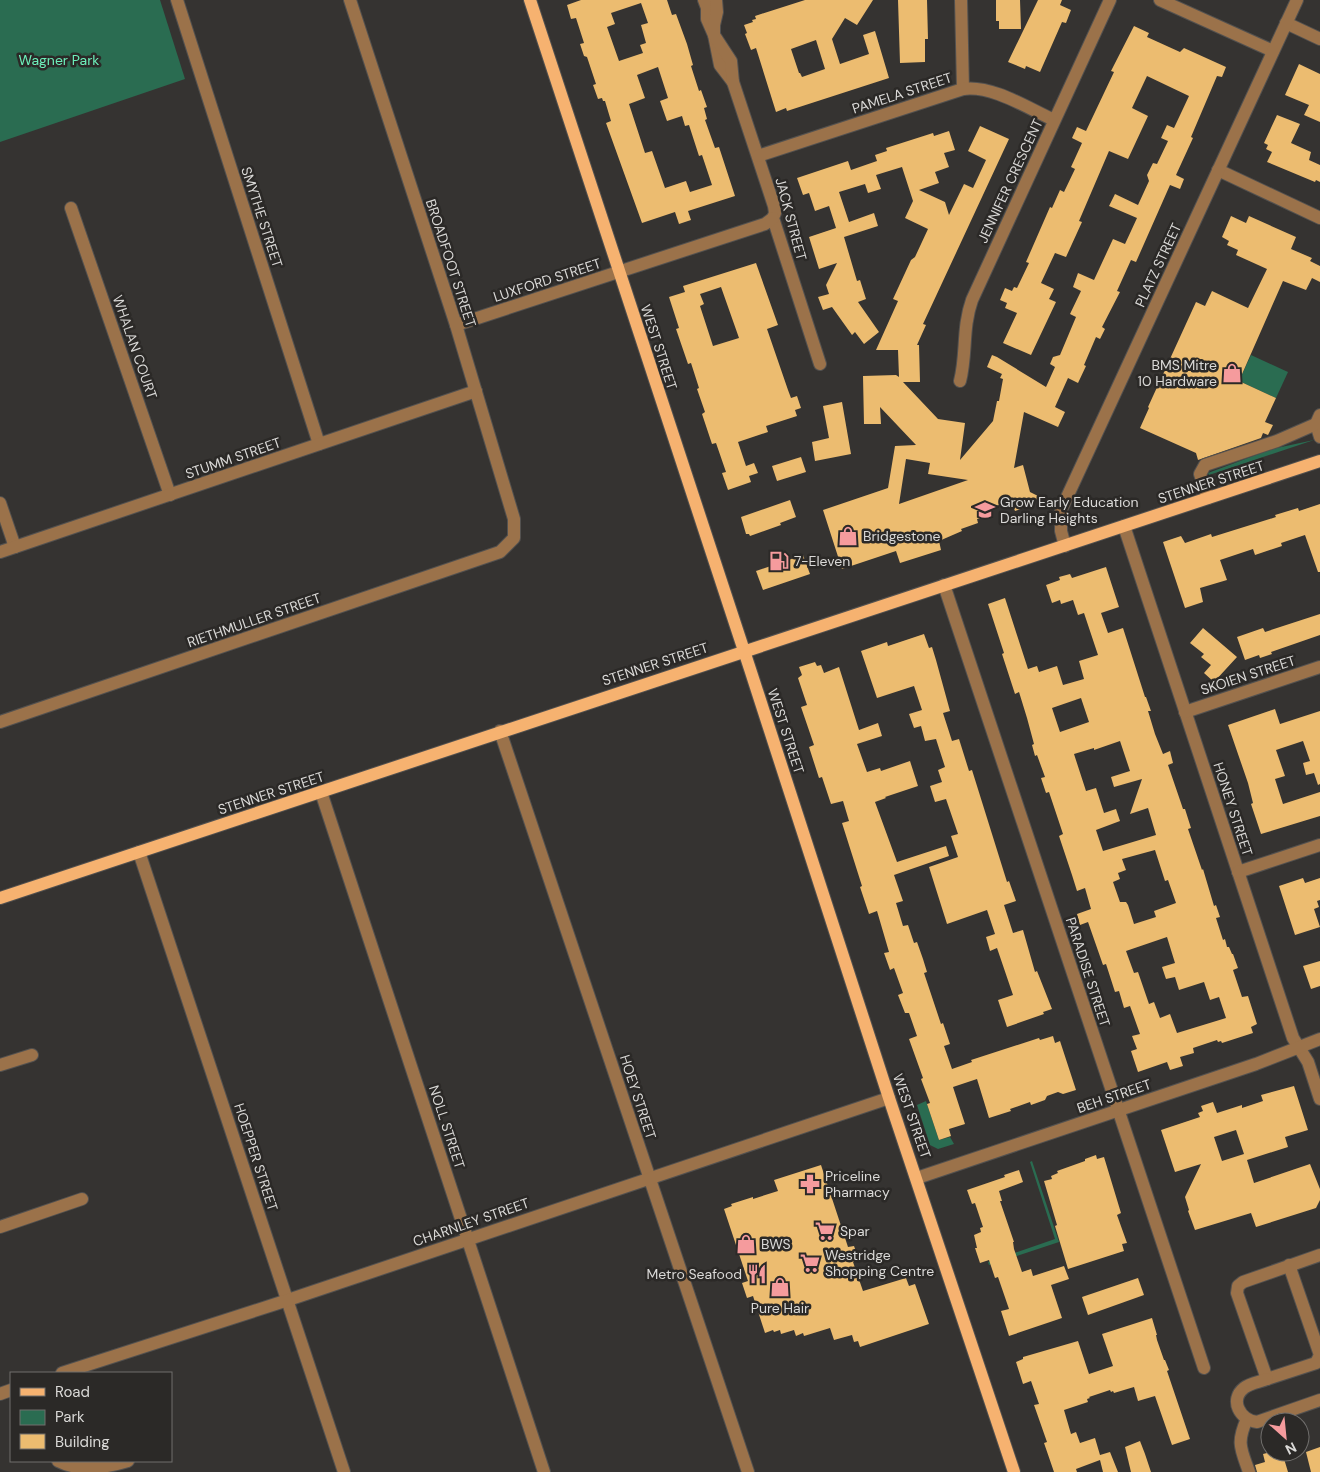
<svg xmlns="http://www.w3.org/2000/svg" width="1320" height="1472" viewBox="0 0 1320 1472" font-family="'DM Sans',sans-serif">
	<rect width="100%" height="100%" fill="#353331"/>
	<g fill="#2a6c51">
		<path d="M0,0H160L185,79L0,142Z"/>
		<path d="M1251,355L1288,372L1276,398L1239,381Z"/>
		<path d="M1314,440L1209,475L1208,473L1272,449Z"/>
		<path d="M926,1101L939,1140L950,1137L954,1144L938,1149L930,1145L917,1105Z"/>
		<path d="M1032,1161L1059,1242L989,1265L988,1262L1055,1239L1030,1162Z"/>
	</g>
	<g fill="#ecbc70" fill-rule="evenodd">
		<path d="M581,0H667L672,15L676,14L687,44L693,65L691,66L699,91L701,90L707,107L704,108L707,119L705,120L715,148L719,147L735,196L688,211L691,220L679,224L675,212L642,223L606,123L611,121L605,101H603L602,98L598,99L593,85L596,84L587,57L584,56L580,44L584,43L576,18L571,19L567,5ZM641,3L648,23L641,25L646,43L640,45L643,53L619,61L607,27L615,24L611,13ZM658,67L668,98L660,101L667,121L682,116L685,126L689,125L699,156L702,155L712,185L690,192L686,181L665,188L652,151L645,153L629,104L645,98L637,75Z"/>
		<path d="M805,0H873L857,25L845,18L832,39L840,64L869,54L863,35L875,31L889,78L787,111L786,108L776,112L756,48L751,50L745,34L747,33L744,25L753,22L752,20L756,19L755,16ZM816,40L825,69L802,77L800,73H799L791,49Z"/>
		<path d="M898,0H927L928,39H925V62L900,63Z"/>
		<path d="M996,0H1020L1021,29H999V21H996Z"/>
		<path d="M1038,0H1062L1060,5L1071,10L1066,23L1062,22L1040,72L1026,66L1025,69L1008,62Z"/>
		<path d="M1134,26L1149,33L1147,37L1180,52L1184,48L1226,67L1222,77L1217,76L1191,137L1193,138L1176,175L1184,179L1180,189L1170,185L1136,262L1131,260L1117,291L1120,292L1102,327L1105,329L1100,339L1096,337L1084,365L1086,366L1078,383L1068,378L1055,407L1065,412L1058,427L1024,412L1014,468L1023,465L1030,492L1038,496L1034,504L1015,511L1011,501L984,510V517L977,519L978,523L961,529L962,531L939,541L941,550L900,563L896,551L842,569L823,510L888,488L895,446L916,445L880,407L881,424H864L863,376L896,375L899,377L898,350H876L898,301L893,299L911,260L915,257L928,229L905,218L913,201L902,167L876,175L881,189L868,193L865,184L839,192L849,222L874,213L878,226L844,237L857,281L860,280L866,299L858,302L879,332L864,344L855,332L852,335L832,307L823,310L818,297L829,294L826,285L837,263L819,269L809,237L836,228L829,206L815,211L809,193L803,195L797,178L848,161L851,170L877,161L875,155L887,151L886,148L933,133L934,136L949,131L955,150L944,153L949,167L935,172L939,183L919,190L945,202L949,215L964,184L973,188L986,160L968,151L980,126L1009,139L923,324L926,325L917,345H919L920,382H903L938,419L965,423L960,460L993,421L997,401H999L1003,379L1000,378L1002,374L987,367L992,355L997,357L1046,387L1055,367L1050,364L1053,357L1060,355L1076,317L1070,314L1081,291L1073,287L1078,273L1094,280L1113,239L1125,244L1137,218L1109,206L1115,194L1138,205L1149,181L1147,175L1153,163L1157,164L1168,141L1161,138L1167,125L1174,128L1189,96L1147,76L1132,108L1148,116L1128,159L1109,151L1079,221L1082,222L1066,257L1055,253L1041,283L1054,289L1049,299L1056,302L1031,355L1003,343L1017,313L1005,308L1007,303L1000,300L1005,288L1012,291L1014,287L1017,288L1029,263L1026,262L1050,207L1052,208L1060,190L1064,192L1075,169L1071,167L1082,143L1072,138L1077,127L1086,131L1114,72L1111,71ZM906,459L930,463L928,474L968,480L899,504Z"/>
		<path d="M1299,64L1320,74V122L1304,115L1309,105L1285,95Z"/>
		<path d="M1277,115L1300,124L1291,143L1311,152L1309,160L1320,165V182L1316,180L1315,182L1267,162L1272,152L1266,149L1268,145L1264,143Z"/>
		<path d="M1231,216L1246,223L1249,216L1296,237L1291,249L1312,258L1310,261L1320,266V282L1312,278L1306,290L1283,281L1239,381L1276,398L1265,422L1273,425L1268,435L1263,433L1261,438L1198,460L1196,453L1140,428L1149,408L1148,407L1196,302L1205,306L1212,291L1248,308L1267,269L1236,255L1238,250L1227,245L1229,241L1222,237Z"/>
		<path d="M756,263L778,325L767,329L788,390L791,398L797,396L801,408L795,410L797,416L766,426L768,432L738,442L746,466L754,463L758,473L749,476L751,482L728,490L722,473L726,472L716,443L712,444L702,414L705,412L697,389L699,388L691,363L688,364L676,329L679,328L669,297L685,292L683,286ZM721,287L739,338L713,346L700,306L704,304L700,294Z"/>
		<path d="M842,402L851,454L815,461L812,442L829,438L823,406Z"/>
		<path d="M801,457L806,472L777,481L772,466Z"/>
		<path d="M790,500L796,517L780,523L781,525L750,536L749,534H746L741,517Z"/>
		<path d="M1320,504V572H1318L1305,535L1281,543L1282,546L1255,555L1253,549L1220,560L1227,580L1200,588L1203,602L1185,608L1163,542L1181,536L1185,543L1211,534L1212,537L1276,517L1275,515L1298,508L1299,511Z"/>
		<path d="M803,555L810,574L763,590L756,571Z"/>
		<path d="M1106,567L1119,607L1101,613L1108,633L1123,628L1145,697H1146L1151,711H1148L1155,734L1163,754L1170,751L1173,763L1168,765L1181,803L1183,809H1185L1191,828L1188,829L1202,870L1203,869L1214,906L1216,905L1220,917L1216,918L1223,940L1225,939L1227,947H1229L1232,954H1233L1238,968L1233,970L1242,997L1248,996L1257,1024L1251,1027L1253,1033L1222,1043L1221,1041L1218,1042L1217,1040L1193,1048L1194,1053L1180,1057L1183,1066L1170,1070L1167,1062L1138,1072L1131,1051L1137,1049L1132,1036L1140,1034L1130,1006L1124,1008L1119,991L1115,992L1106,964L1103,965L1088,922L1080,925L1077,914L1091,909L1085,888L1077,891L1072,875L1059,836L1063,834L1049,792L1046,793L1041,778L1045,777L1037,755L1035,756L1032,745L1034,744L1027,718L1019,692L1015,694L1002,654L1004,653L988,604L1005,598L1028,669L1037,666L1039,672L1057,666L1063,685L1084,679L1079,661L1098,655L1084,613L1078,615L1073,600L1061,604L1060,600L1052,603L1046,585L1060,580L1059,577L1070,574L1072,578ZM1081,698L1089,722L1060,732L1052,708ZM1120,741L1130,771L1111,777L1114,787L1142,779L1130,814L1148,808L1156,835L1103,851L1096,830L1120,821L1116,809L1104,813L1096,788L1086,791L1074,754L1094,748V750ZM1155,850L1165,881L1168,880L1176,903L1154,911L1156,917L1134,924L1128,905L1126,902H1120L1113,882L1120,879L1118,873L1126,870L1122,859ZM1167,937L1175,963L1162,967L1166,979L1175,977L1179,990L1204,982L1210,1000L1219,997L1226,1018L1177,1033L1170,1014L1160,1018L1154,1002L1149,1004L1138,972L1134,973L1126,951Z"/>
		<path d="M1320,614V635L1271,652L1272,654L1260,658L1259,655L1245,660L1237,637L1263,628L1265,632Z"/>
		<path d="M1203,628L1237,657L1214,682L1204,673L1211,665L1201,657L1204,654L1190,643Z"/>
		<path d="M924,634L929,648L932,647L936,660L950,711L943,713L952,741L959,739L969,771L972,770L1007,882L1009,881L1016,901L1004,905L1013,933L1023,930L1035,972L1037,971L1052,1009L1043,1012L1044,1014L1007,1027L998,1000L1013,995L997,948L990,951L986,937L995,934L987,910L947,924L929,867L958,857L951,836L958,834L946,799L935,802L930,786L942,782L938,770L945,767L936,739L925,741L921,726L914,728L909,714L922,710L914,686L877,698L861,651L887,642L888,646Z"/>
		<path d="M815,662L817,666L821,665L824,673L839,667L859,730L878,723L882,736L857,744L867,772L880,768L881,771L910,761L918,786L885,797L886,798L875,802L897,862L946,846L949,856L894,875L903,901L896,903L903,926L908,925L914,943L917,942L923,959L927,972L924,973L941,1024L943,1023L950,1044L944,1046L952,1069L972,1062L971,1060L1039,1038L1040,1040L1053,1036L1055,1043L1060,1041L1076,1090L1063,1094L1058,1092L1047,1096L1045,1100L1031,1105L1030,1102L1010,1109L1011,1111L989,1118L977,1079L953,1087L965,1124L949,1129L951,1136L939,1140L927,1104L930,1103L921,1079L923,1078L909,1039L917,1036L909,1013H905L898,995L903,993L894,968L890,970L884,953L889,952L877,911L869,914L860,887L862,886L842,823L849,821L843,801L831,804L822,777L819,778L809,747L814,745L801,707L807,705L798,678L802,675L799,667Z"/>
		<path d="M1275,709L1280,724L1320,711V784L1318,785L1314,773L1306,775L1303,763L1310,761L1303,741L1276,750L1285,776L1275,779L1283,804L1320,792V816L1261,834L1251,804L1253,803L1248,783L1228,725Z"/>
		<path d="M1303,878L1305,883L1320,878V900L1317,901L1319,907L1314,909L1320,927L1295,935L1279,886Z"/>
		<path d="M1320,961V986L1311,989L1303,966Z"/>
		<path d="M1294,1086L1308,1130L1285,1137L1288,1147L1247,1160L1254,1183L1310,1164L1320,1189V1200L1316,1208L1256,1227L1251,1213L1195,1230L1188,1211L1189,1210L1185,1197L1201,1164L1175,1172L1161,1130L1200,1117L1198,1113L1203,1111L1201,1106L1213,1102L1217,1113L1242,1105V1108L1263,1101L1261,1095ZM1236,1130L1244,1154L1222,1161L1214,1137Z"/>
		<path d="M1096,1155L1097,1159L1104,1157L1121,1213L1117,1215L1127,1243L1122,1244L1124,1251L1068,1269L1055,1226L1057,1225L1044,1181L1052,1179L1051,1176L1058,1173L1057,1171L1085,1161V1159Z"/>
		<path d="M821,1165L848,1247L854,1246L859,1260L853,1262L863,1291L906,1278L909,1286L915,1284L929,1324L860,1347L858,1341L854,1342L852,1335L834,1340L830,1328L804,1336L803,1333L796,1336L794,1330L781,1334L780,1330L774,1332L773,1330L765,1333L753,1296L747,1298L742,1283L748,1281L724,1209L732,1206L731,1204L753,1197V1199L778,1191L774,1180Z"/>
		<path d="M1019,1170L1023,1182L999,1191L1002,1201H1000L1014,1242H1013L1014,1249L1022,1272L1031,1269L1033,1276L1064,1266L1069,1279L1051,1285L1062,1318L1009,1336L1001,1311L1009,1309L998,1277L995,1278L989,1260L980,1263L975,1248H977L974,1235L981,1232L980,1228L983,1227L975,1203L972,1204L967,1190L1005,1177L1004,1175Z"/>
		<path d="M1138,1278L1144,1295L1088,1315L1082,1297Z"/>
		<path d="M1152,1318L1157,1335H1156L1157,1340L1164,1360H1165L1169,1370L1167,1371L1190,1439L1172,1445L1155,1396L1138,1401L1134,1387L1114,1393L1113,1391L1111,1392L1110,1390L1089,1397L1090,1398L1087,1399L1088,1402L1064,1410L1071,1434L1076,1432L1080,1443L1095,1438L1100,1455L1110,1452L1118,1472H1103L1100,1460L1076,1469L1077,1472H1054L1044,1443L1047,1442L1034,1405L1039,1404L1031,1381L1023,1384L1016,1362L1023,1359V1357L1078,1341L1089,1374L1113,1366L1102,1334Z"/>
		<path d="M1140,1441L1145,1454L1151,1472H1131L1125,1447Z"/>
		<path d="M1320,1447V1472H1311L1306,1452Z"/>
		<path d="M1271,1452H1282L1288,1472H1257L1255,1465L1265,1462L1263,1454Z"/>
	</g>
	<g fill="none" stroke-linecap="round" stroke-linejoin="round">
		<defs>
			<g id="minor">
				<path d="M177,0L319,444"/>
				<path d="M704,0L707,8V19L714,35L720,65L733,82"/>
				<path d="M716,0L717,12L714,25V35L731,61L733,82L774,206L775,213L773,218L820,364"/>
				<path d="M961,0L963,89"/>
				<path d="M1160,0L1273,51"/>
				<path d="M1286,23L1320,39"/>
				<path d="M758,156L963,89C993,85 1027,108 1054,120"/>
				<path d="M1218,170L1320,218"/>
				<path d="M71,208L170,495"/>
				<path d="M456,325L765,224L773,218"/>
				<path d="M960,381C967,354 962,328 972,300L1110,0"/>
				<path d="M1320,415L1316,424L1320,437"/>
				<path d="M1208,498L1200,474L1205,465L1277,441L1316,424"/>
				<path d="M0,503L15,547"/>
				<path d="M1124,526L1293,1038L1308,1062L1320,1099"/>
				<path d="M1065,546L1061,531V510L1297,0"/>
				<path d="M0,552L476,391"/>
				<path d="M944,585L1204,1368"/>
				<path d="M1185,712L1320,667"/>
				<path d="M0,722L500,552L514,538V519L456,325L350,0"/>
				<path d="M500,731L748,1472"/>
				<path d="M321,792L544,1472"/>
				<path d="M139,852L344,1472"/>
				<path d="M1238,872L1320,845"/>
				<path d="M0,1065L32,1055"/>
				<path d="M917,1178L1256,1064L1320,1039"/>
				<path d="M0,1227L82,1199"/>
				<path d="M1289,1265L1320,1355L1316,1363L1267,1379L1237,1293L1238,1286L1243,1282L1320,1255"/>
				<path d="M62,1373L288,1300L889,1098"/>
				<path d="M1267,1379C1260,1382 1250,1383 1244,1388C1229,1400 1240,1420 1257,1422L1320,1400"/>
				<path d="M0,1394L11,1390"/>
				<path d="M1247,1419C1236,1443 1241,1449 1249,1472"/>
				<path d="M58,1461C79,1472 105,1468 128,1461"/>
			</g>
			<g id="major">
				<path d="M530,0L750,669L889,1098L1014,1472"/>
				<path d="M0,898L1320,461"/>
			</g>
		</defs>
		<use href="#minor" stroke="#53514f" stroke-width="14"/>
		<use href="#major" stroke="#53514f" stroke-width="14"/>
		<use href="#minor" stroke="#9b724a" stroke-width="12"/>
		<use href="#major" stroke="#f6b270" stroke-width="12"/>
	</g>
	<defs>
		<symbol id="shop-bare" viewBox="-9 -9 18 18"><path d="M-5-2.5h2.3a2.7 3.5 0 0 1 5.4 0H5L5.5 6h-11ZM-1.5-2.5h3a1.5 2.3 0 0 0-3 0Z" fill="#f59b9d" stroke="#2b2927" stroke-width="2.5" paint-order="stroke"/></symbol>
		<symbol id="school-bare" viewBox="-9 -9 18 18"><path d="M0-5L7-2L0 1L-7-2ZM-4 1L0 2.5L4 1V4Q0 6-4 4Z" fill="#f59b9d" stroke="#2b2927" stroke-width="2.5" paint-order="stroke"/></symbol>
		<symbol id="fuel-bare" viewBox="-9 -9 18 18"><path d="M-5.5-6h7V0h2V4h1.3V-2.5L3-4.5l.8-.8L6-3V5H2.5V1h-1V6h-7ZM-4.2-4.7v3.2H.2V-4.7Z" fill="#f59b9d" stroke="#2b2927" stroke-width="2.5" paint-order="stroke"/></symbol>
		<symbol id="pharmacy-bare" viewBox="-9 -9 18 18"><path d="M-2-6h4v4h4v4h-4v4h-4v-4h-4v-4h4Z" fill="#f59b9d" stroke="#2b2927" stroke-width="2.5" paint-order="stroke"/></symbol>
		<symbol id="supermarket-bare" viewBox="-9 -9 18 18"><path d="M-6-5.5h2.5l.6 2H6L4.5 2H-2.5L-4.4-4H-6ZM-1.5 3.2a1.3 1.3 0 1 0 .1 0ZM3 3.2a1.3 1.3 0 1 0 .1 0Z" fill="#f59b9d" stroke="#2b2927" stroke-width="2.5" paint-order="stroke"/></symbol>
		<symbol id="restaurant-bare" viewBox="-9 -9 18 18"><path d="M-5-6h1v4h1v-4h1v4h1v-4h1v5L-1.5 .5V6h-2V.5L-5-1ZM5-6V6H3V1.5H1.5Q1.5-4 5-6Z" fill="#f59b9d" stroke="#2b2927" stroke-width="2.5" paint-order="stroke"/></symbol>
	</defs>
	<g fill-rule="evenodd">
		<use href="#shop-bare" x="1218" y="359" width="28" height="28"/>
		<use href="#school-bare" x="971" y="496" width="28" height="28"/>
		<use href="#shop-bare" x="834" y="522" width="28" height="28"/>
		<use href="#fuel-bare" x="765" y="547" width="28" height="28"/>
		<use href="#pharmacy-bare" x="796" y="1170" width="28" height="28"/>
		<use href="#supermarket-bare" x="811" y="1217" width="28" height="28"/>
		<use href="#shop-bare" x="732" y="1230" width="28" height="28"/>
		<use href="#supermarket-bare" x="796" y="1249" width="28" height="28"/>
		<use href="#restaurant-bare" x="743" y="1260" width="28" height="28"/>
		<use href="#shop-bare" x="766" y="1273" width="28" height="28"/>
	</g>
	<g text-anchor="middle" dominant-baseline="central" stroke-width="5" stroke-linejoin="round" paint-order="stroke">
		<g font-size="14" fill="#6df0bb" stroke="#2b2927">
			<text x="59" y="60">Wagner Park</text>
		</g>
		<g font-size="14" fill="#dad9d7" stroke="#2b2927">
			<text transform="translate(902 93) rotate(-18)">PAMELA STREET</text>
			<text transform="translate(1010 181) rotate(-65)">JENNIFER CRESCENT</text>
			<text transform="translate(262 217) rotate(72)">SMYTHE STREET</text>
			<text transform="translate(791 219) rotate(75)">JACK STREET</text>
			<text transform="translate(451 263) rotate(72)">BROADFOOT STREET</text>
			<text transform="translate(1158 265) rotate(-65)">PLATZ STREET</text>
			<text transform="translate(547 280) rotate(-18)">LUXFORD STREET</text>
			<text transform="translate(135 347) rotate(71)">WHALAN COURT</text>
			<text transform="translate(659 347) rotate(72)">WEST STREET</text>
			<text transform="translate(233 458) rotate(-19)">STUMM STREET</text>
			<text transform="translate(1211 482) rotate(-18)">STENNER STREET</text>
			<text transform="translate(254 620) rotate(-19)">RIETHMULLER STREET</text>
			<text transform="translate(655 664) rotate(-18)">STENNER STREET</text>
			<text transform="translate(1248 675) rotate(-18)">SKOIEN STREET</text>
			<text transform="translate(786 731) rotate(72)">WEST STREET</text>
			<text transform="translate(271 793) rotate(-18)">STENNER STREET</text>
			<text transform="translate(1233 809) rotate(72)">HONEY STREET</text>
			<text transform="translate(1088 972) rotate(72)">PARADISE STREET</text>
			<text transform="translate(1114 1096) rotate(-19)">BEH STREET</text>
			<text transform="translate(638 1097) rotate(72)">HOEY STREET</text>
			<text transform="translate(912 1116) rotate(71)">WEST STREET</text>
			<text transform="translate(447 1127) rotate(72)">NOLL STREET</text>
			<text transform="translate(256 1157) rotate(72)">HOEPPER STREET</text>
			<text transform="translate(471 1222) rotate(-19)">CHARNLEY STREET</text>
		</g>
		<g font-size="14" fill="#dad9d7" stroke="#2b2927" text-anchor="start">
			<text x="1217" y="365" text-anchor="end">BMS Mitre<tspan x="1217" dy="16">10 Hardware</tspan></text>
			<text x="1000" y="502">Grow Early Education<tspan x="1000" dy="16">Darling Heights</tspan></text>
			<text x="863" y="536">Bridgestone</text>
			<text x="794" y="561">7-Eleven</text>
			<text x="825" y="1176">Priceline<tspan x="825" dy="16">Pharmacy</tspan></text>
			<text x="840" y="1231">Spar</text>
			<text x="761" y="1244">BWS</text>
			<text x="825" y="1255">Westridge<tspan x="825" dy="16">Shopping Centre</tspan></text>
			<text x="742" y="1274" text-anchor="end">Metro Seafood</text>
			<text x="780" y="1308" text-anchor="middle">Pure Hair</text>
		</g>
	</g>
	<rect x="10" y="1372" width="162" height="90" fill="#2b2927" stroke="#716f6d"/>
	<rect x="20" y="1388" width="25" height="8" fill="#f6b270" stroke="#716f6d"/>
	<text x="55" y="1397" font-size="15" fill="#dad9d7">Road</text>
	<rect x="20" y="1410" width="25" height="15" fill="#2a6c51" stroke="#716f6d"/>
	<text x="55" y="1422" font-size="15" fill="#dad9d7">Park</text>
	<rect x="20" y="1434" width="25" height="15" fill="#ecbc70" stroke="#716f6d"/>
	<text x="55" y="1447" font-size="15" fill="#dad9d7">Building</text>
	<g transform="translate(1285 1437) rotate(153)"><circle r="24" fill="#2b2927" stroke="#716f6d"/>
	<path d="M0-4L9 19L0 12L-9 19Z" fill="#f59b9d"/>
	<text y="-8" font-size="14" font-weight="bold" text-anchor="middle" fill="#dad9d7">N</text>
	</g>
</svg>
